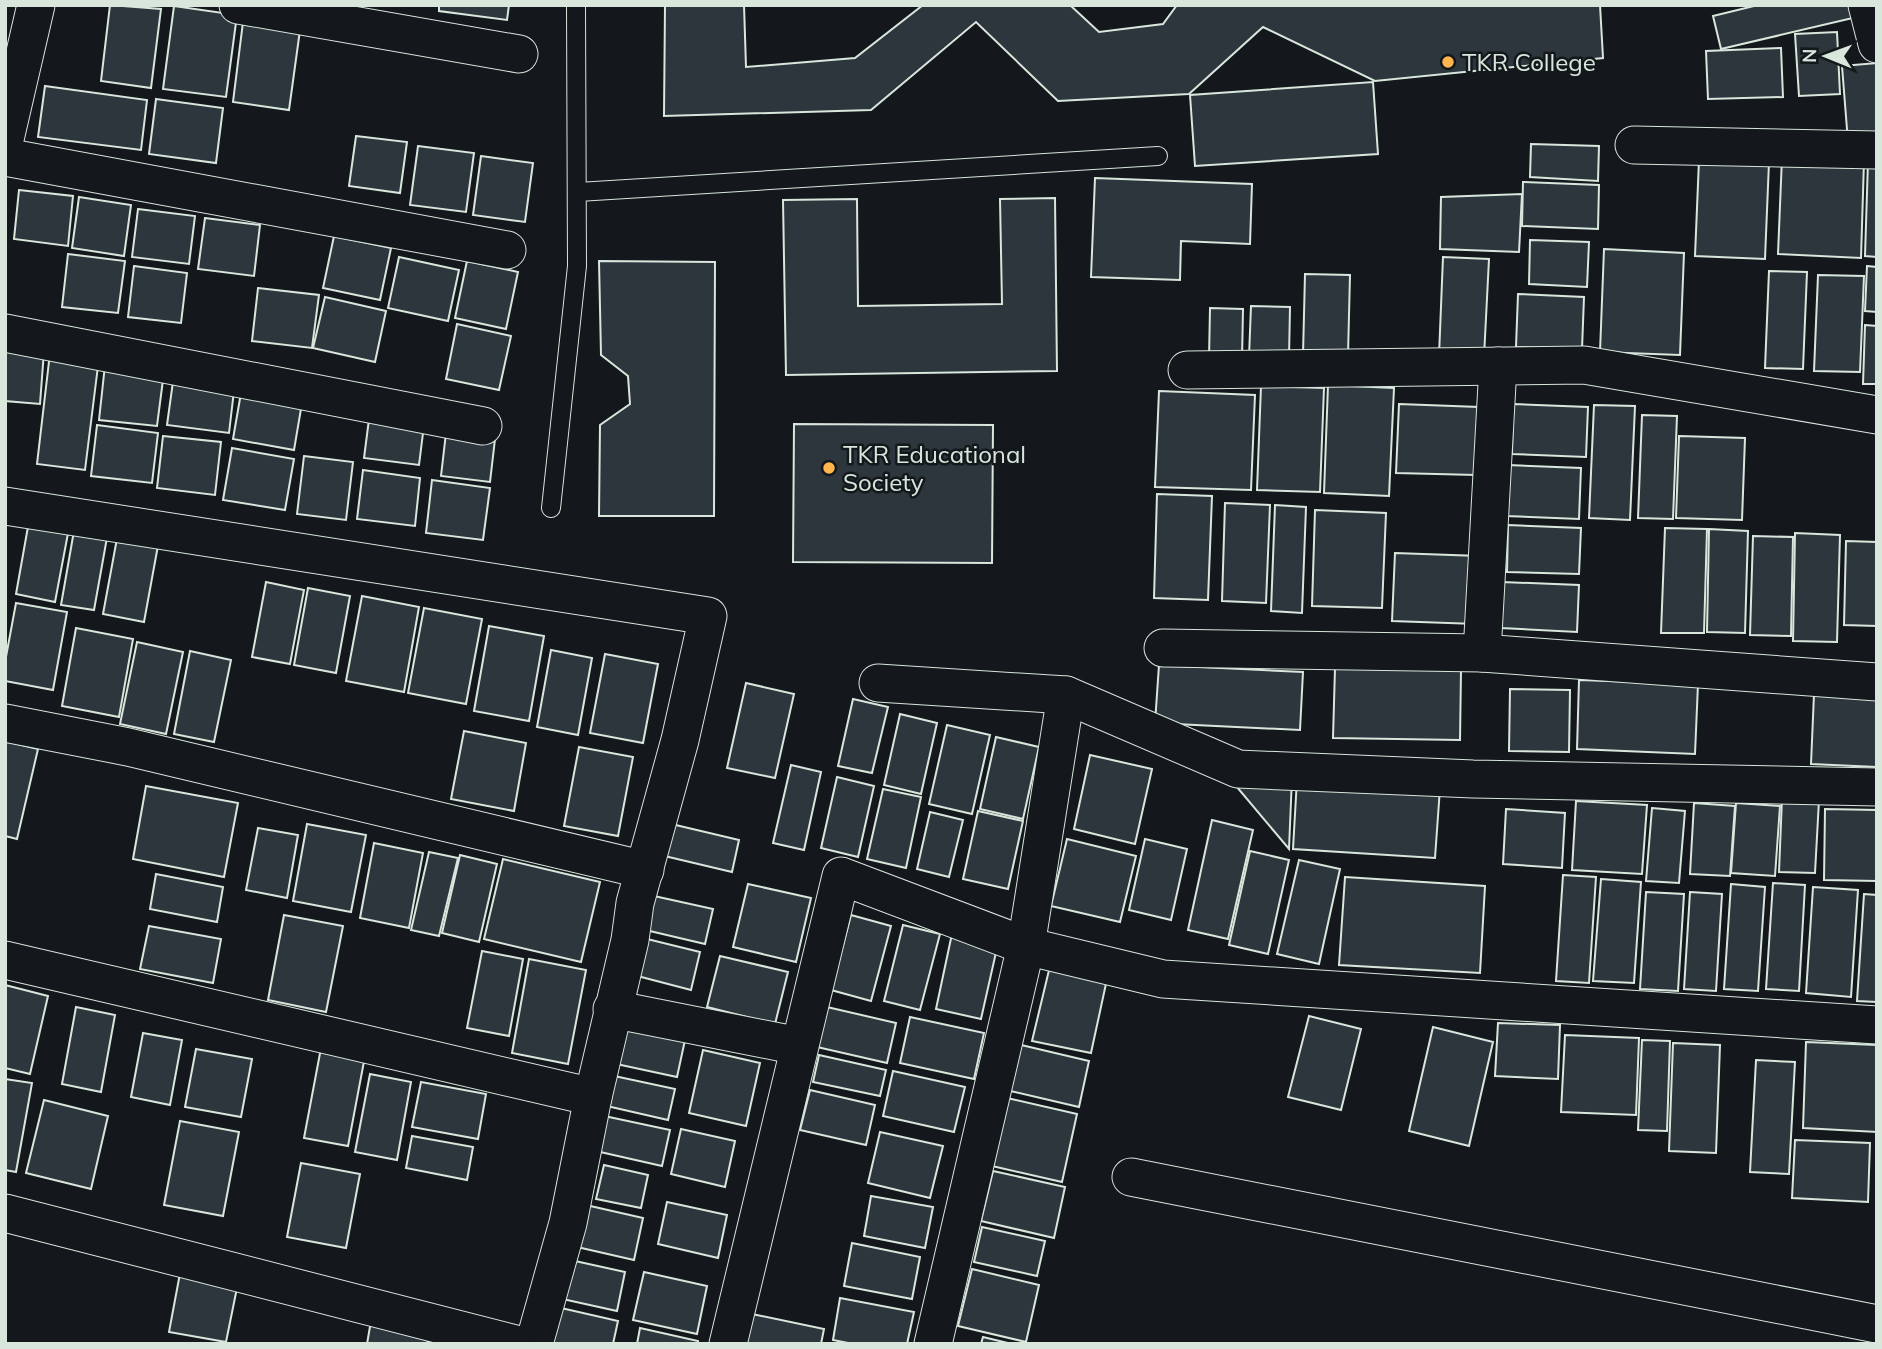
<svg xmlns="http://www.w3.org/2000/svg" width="1882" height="1349" viewBox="0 0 1882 1349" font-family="Mulish,sans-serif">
	<rect width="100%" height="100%" fill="#14181c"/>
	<g fill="#2c363c" stroke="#d8e6dc" stroke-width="2">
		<path d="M110,5L161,9L151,88L101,81Z"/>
		<path d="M439,5H509L507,20L439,11Z"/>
		<path d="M665,5H744L746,67L855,58L923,5H1070L1099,32L1163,24L1177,5H1600L1603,58L1375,81L1263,27L1189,94L1058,101L976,22L871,110L664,116Z"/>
		<path d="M1758,5H1855L1857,17L1721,49L1713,16Z"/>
		<path d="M174,6L237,15L226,97L163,89Z"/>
		<path d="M243,22L300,30L289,110L233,102Z"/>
		<path d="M1837,32L1840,94L1799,96L1795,34Z"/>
		<path d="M1781,48L1783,97L1708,99L1706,51Z"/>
		<path d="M1877,63V139L1848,142L1842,66Z"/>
		<path d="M1373,82L1378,154L1195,166L1190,95Z"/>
		<path d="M45,86L147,100L141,150L38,137Z"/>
		<path d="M156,99L223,108L216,163L149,154Z"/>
		<path d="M356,136L407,142L400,193L349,186Z"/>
		<path d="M1531,144L1599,146L1598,181L1530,177Z"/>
		<path d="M418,146L474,153L466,212L410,205Z"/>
		<path d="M481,156L533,163L525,222L473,215Z"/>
		<path d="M1782,157L1864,161L1861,258L1778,254Z"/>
		<path d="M1699,160L1769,162L1765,259L1695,256Z"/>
		<path d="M1868,161L1877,163V257L1865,256Z"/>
		<path d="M1095,178L1252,184L1250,244L1181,241L1180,280L1091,277Z"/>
		<path d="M1523,182L1599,185L1598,229L1522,226Z"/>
		<path d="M19,190L73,196L68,246L14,239Z"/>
		<path d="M1522,194L1519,252L1440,249L1441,197Z"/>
		<path d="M79,197L131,205L124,256L72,248Z"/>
		<path d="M1055,198L1057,371L786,375L783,200L857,199L858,306L1002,304L1000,199Z"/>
		<path d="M138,209L195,216L189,264L132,257Z"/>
		<path d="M205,218L260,225L254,276L198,269Z"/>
		<path d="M334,236L391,248L380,300L323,288Z"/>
		<path d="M1530,240L1589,242L1587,287L1529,284Z"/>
		<path d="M1604,249L1684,253L1680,355L1600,352Z"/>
		<path d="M68,254L125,261L118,313L62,307Z"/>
		<path d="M399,257L459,270L448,321L388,308Z"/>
		<path d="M1443,257L1489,259L1484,357L1439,356Z"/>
		<path d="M467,261L518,272L506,329L455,318Z"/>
		<path d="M599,261L715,262L714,516H599L600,425L630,404L628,376L601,355Z"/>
		<path d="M134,266L187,273L181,323L128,317Z"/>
		<path d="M1867,266L1877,267V312L1865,311Z"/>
		<path d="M1769,271L1807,272L1803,369L1765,368Z"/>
		<path d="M1305,274L1350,275L1348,355H1303Z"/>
		<path d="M1818,275L1864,276L1860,372L1814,371Z"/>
		<path d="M258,288L319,295L312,348L252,341Z"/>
		<path d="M1518,294L1584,297L1582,349L1516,347Z"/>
		<path d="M325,297L386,311L375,362L313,348Z"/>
		<path d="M1251,306L1290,307L1289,358L1249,357Z"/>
		<path d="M1210,308L1243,309L1242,360L1209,359Z"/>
		<path d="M457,324L511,336L499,390L446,379Z"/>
		<path d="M1865,325L1877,326V384H1863Z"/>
		<path d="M5,348L44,351L40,404L5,401Z"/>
		<path d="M50,353L99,358L85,470L37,464Z"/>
		<path d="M105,365L164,372L157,426L99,420Z"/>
		<path d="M174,374L235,382L229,433L167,425Z"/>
		<path d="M1328,385L1394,388L1389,496L1324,493Z"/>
		<path d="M1261,386L1324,388L1320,492L1257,490Z"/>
		<path d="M242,387L303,397L294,450L233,439Z"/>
		<path d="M1159,391L1255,395L1251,490L1155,487Z"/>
		<path d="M1399,404L1479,407L1476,475L1396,473Z"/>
		<path d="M1513,404L1588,407L1586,457L1512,454Z"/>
		<path d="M1594,405L1635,406L1630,520L1589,518Z"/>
		<path d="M1642,415L1677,416L1673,519L1638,518Z"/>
		<path d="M369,419L424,425L419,465L364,458Z"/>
		<path d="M794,424L993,425L992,563L793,562Z"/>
		<path d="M97,425L158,433L152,483L91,476Z"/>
		<path d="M446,433L495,439L490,482L441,476Z"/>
		<path d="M163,436L221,442L215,495L157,488Z"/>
		<path d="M1679,436L1745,438L1742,520L1676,518Z"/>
		<path d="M232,448L294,459L285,510L223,500Z"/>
		<path d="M304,456L353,462L346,520L297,514Z"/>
		<path d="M1508,465L1581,468L1579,519L1506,516Z"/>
		<path d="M363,470L420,478L415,526L357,519Z"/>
		<path d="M432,480L490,488L483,540L426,533Z"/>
		<path d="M1157,494L1212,496L1208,600L1154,598Z"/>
		<path d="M1225,503L1270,505L1266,603L1222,601Z"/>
		<path d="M1275,505L1306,507L1302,613L1271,611Z"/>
		<path d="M1315,510L1386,513L1382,608L1312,606Z"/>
		<path d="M29,521L69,528L55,602L16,594Z"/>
		<path d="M75,525L108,532L94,610L61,605Z"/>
		<path d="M1508,525L1581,528L1579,574L1507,572Z"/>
		<path d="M1665,528L1707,529L1704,633H1661Z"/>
		<path d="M1709,529L1748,531L1745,633L1707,632Z"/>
		<path d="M118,533L159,540L144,622L103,614Z"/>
		<path d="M1795,533L1840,535L1837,642L1793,641Z"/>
		<path d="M1753,536L1793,537L1791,636L1750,635Z"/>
		<path d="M1846,541L1877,542V626L1844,625Z"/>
		<path d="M1395,553L1479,556L1476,624L1392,621Z"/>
		<path d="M266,582L304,590L290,664L252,657Z"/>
		<path d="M1502,582L1579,585L1577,632L1501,628Z"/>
		<path d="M308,588L350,596L336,673L294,665Z"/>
		<path d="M362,596L419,607L404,692L346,681Z"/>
		<path d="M16,603L67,612L53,690L5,681V662Z"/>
		<path d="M424,608L482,619L466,704L408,693Z"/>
		<path d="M489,626L544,636L529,721L474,711Z"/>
		<path d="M76,628L133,639L119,717L62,706Z"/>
		<path d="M137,642L183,652L166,734L120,724Z"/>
		<path d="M551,650L592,658L578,735L537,727Z"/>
		<path d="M190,651L231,660L214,742L174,734Z"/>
		<path d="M605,654L658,664L643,743L590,733Z"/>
		<path d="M1159,665L1303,672L1300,730L1155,723Z"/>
		<path d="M1335,668L1461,670L1460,740L1333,738Z"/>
		<path d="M1579,680L1698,684L1695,754L1577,749Z"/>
		<path d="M746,683L794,694L775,778L727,768Z"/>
		<path d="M1510,689L1570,690L1569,752L1509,751Z"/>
		<path d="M1814,694L1877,697V767L1811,764Z"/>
		<path d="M853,699L888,707L872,773L838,766Z"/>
		<path d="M900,714L937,723L921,794L884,785Z"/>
		<path d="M947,725L990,735L972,814L929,804Z"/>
		<path d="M464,731L526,743L514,811L451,799Z"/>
		<path d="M996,737L1039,747L1023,819L980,809Z"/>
		<path d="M5,741L38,749L17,839L5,836Z"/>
		<path d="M579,747L633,757L618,836L564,826Z"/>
		<path d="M1090,755L1152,769L1135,844L1074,829Z"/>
		<path d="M791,765L821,772L804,850L773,843Z"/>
		<path d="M1226,774L1292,777L1289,849Z"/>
		<path d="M837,777L874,786L858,857L821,848Z"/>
		<path d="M1297,779L1440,788L1435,858L1293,849Z"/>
		<path d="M146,786L238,803L224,877L133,859Z"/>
		<path d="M883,789L921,797L906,868L867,859Z"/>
		<path d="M1782,798L1819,800L1815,873L1779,872Z"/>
		<path d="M1576,801L1647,805L1642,874L1572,870Z"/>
		<path d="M1694,803L1735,806L1730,876L1690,874Z"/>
		<path d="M1736,803L1780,806L1775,876L1731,873Z"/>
		<path d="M1652,808L1685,811L1679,883L1646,881Z"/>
		<path d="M1506,809L1565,813L1562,868L1503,864Z"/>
		<path d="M1825,809L1877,810V881L1824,880Z"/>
		<path d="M978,811L1023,821L1008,889L963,879Z"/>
		<path d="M930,812L963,820L949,877L917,869Z"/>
		<path d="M1212,820L1253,830L1228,939L1188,930Z"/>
		<path d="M663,822L739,840L732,872L656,854Z"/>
		<path d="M307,824L366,835L351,912L293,901Z"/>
		<path d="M258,828L298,835L287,898L246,890Z"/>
		<path d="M1067,839L1136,856L1120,922L1051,906Z"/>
		<path d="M1145,839L1187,849L1171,920L1129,910Z"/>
		<path d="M374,843L423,853L409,928L360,918Z"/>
		<path d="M1250,851L1289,860L1268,954L1229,945Z"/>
		<path d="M429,852L458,858L439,936L411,930Z"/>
		<path d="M460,855L497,864L479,942L442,933Z"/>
		<path d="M503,859L600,882L581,962L484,939Z"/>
		<path d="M1299,860L1340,869L1319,964L1277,954Z"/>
		<path d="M156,874L223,887L217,922L150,909Z"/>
		<path d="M1563,875L1596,877L1589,983L1556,981Z"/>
		<path d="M1345,877L1485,886L1480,973L1339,965Z"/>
		<path d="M1601,879L1641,882L1634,983L1593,981Z"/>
		<path d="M1773,883L1805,885L1799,991L1766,989Z"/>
		<path d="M748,884L811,898L796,962L733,947Z"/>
		<path d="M1731,884L1765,887L1758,991L1724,989Z"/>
		<path d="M1813,887L1858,890L1851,997L1806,993Z"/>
		<path d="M1646,892L1684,894L1678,991L1640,989Z"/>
		<path d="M1690,892L1722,894L1716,991L1684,989Z"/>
		<path d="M645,894L713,909L705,944L637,928Z"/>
		<path d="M1864,894L1877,895V1002L1857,1001Z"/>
		<path d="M284,915L343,926L326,1012L268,1000Z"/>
		<path d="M851,915L891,926L871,1001L831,990Z"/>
		<path d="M903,925L940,934L920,1010L884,1001Z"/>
		<path d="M149,926L221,939L213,983L140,969Z"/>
		<path d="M953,929L999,939L981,1019L936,1009Z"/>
		<path d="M635,936L700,952L691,990L626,973Z"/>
		<path d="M482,951L523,959L509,1036L467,1028Z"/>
		<path d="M720,956L788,972L775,1024L707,1007Z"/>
		<path d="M529,959L586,970L568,1064L512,1053Z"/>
		<path d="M1050,966L1107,979L1091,1053L1032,1041Z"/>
		<path d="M5,985L48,996L30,1074L5,1068Z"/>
		<path d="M76,1007L115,1015L101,1092L62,1084Z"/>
		<path d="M827,1007L896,1023L887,1063L817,1047Z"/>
		<path d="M1309,1016L1361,1029L1341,1110L1288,1097Z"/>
		<path d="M910,1017L984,1033L974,1079L900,1063Z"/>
		<path d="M1498,1023L1560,1025L1558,1079L1495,1076Z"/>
		<path d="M615,1025L685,1040L677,1077L607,1062Z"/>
		<path d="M1433,1027L1493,1042L1469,1146L1409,1131Z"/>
		<path d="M143,1033L182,1040L170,1105L131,1097Z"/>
		<path d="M1565,1035L1639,1038L1636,1115L1561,1112Z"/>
		<path d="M1642,1040L1670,1041L1667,1131L1638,1130Z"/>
		<path d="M1806,1042L1877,1045V1132L1803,1128Z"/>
		<path d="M1673,1043L1720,1045L1716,1153L1669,1151Z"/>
		<path d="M1017,1044L1089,1061L1079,1107L1006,1090Z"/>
		<path d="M321,1048L365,1056L348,1146L304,1138Z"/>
		<path d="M196,1049L252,1059L241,1117L185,1107Z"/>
		<path d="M703,1050L760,1063L746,1126L689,1113Z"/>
		<path d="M819,1055L886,1070L880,1096L813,1082Z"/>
		<path d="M1756,1060L1795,1062L1789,1174L1750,1172Z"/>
		<path d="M893,1071L965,1087L954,1132L883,1116Z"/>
		<path d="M370,1074L411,1082L397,1160L355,1152Z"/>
		<path d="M605,1074L675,1089L668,1120L598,1104Z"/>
		<path d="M5,1079L32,1083L16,1172L5,1170Z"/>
		<path d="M421,1082L486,1094L478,1139L412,1127Z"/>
		<path d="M810,1090L875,1105L866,1145L800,1130Z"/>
		<path d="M1007,1098L1077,1114L1062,1182L992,1166Z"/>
		<path d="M44,1100L108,1116L91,1189L26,1173Z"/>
		<path d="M595,1114L670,1130L662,1166L587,1149Z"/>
		<path d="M180,1121L239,1132L223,1216L164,1205Z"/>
		<path d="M681,1129L735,1141L725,1187L671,1174Z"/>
		<path d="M880,1132L943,1146L930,1198L868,1183Z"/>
		<path d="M412,1136L473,1147L467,1180L406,1168Z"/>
		<path d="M1795,1140L1870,1143L1868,1202L1792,1198Z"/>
		<path d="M301,1163L360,1174L346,1248L287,1237Z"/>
		<path d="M604,1165L648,1175L641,1208L596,1199Z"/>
		<path d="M993,1171L1065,1187L1054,1238L981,1221Z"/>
		<path d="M871,1196L933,1207L925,1248L864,1236Z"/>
		<path d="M667,1202L727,1215L718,1258L658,1244Z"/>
		<path d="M586,1205L643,1218L634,1260L577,1247Z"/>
		<path d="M982,1227L1045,1241L1037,1276L974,1262Z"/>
		<path d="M852,1243L920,1257L912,1299L844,1286Z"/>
		<path d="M566,1259L625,1272L617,1311L558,1298Z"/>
		<path d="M181,1268L239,1278L226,1342L169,1332Z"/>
		<path d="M972,1269L1039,1285L1026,1342L958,1326Z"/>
		<path d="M644,1272L707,1286L697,1334L633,1320Z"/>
		<path d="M840,1298L914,1312L907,1344H853L833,1340Z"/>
		<path d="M548,1305L618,1321L613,1344H540Z"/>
		<path d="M752,1314L824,1329L821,1344H745Z"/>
		<path d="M372,1315L431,1326L427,1344H367Z"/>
		<path d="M640,1328L698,1341V1344H637Z"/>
		<path d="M983,1337L1012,1344H981Z"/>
	</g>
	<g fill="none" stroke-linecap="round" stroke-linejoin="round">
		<defs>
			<g id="service">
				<path d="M578,192L1158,156"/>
				<path d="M551,508L577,266L576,5"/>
			</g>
			<g id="minor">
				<path d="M238,5L519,54"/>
				<path d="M1867,5L1877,44"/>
				<path d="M5,139L36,5"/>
				<path d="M1634,145L1877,150"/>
				<path d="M5,157L507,250"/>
				<path d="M5,333L483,426"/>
				<path d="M1187,370L1584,365L1877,415"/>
				<path d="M5,506L708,616L680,740L635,903L630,940L593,1097L568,1223L534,1344"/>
				<path d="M1163,648L1482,653L1877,682"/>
				<path d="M1482,653L1498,366"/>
				<path d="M878,683L1066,695L1238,769L1473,779L1877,787"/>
				<path d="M5,723L128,747L645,870"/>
				<path d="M5,960L593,1097"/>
				<path d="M612,1009L799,1046"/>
				<path d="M1131,1177L1877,1324"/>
				<path d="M5,1213L515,1344"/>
				<path d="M728,1344L841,876L1026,946L1163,979L1877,1025"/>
				<path d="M933,1344L1026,946L1066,695"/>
			</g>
		</defs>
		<use href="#service" stroke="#d8e6dc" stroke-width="20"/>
		<use href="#minor" stroke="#d8e6dc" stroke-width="39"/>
		<use href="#service" stroke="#14181c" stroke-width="18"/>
		<use href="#minor" stroke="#14181c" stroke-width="37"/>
	</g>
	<g fill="#ffb74d" stroke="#14181c" stroke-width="2.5">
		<circle cx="1448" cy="62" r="7"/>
		<circle cx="829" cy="468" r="7"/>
	</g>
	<g text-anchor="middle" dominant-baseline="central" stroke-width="5" stroke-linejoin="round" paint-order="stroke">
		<g font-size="24" fill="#d8e6dc" stroke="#14181c" text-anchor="start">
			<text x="1462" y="62">TKR College</text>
			<text x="843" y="454">TKR Educational<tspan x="843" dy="28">Society</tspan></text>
		</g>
	</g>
	<rect width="1882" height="1349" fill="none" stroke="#d8e6dc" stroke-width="14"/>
	<g transform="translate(1826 56) rotate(271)" stroke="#14181c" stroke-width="5" paint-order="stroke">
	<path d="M0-5L12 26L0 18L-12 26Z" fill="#d8e6dc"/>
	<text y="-10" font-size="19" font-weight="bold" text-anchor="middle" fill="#d8e6dc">N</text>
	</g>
</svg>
